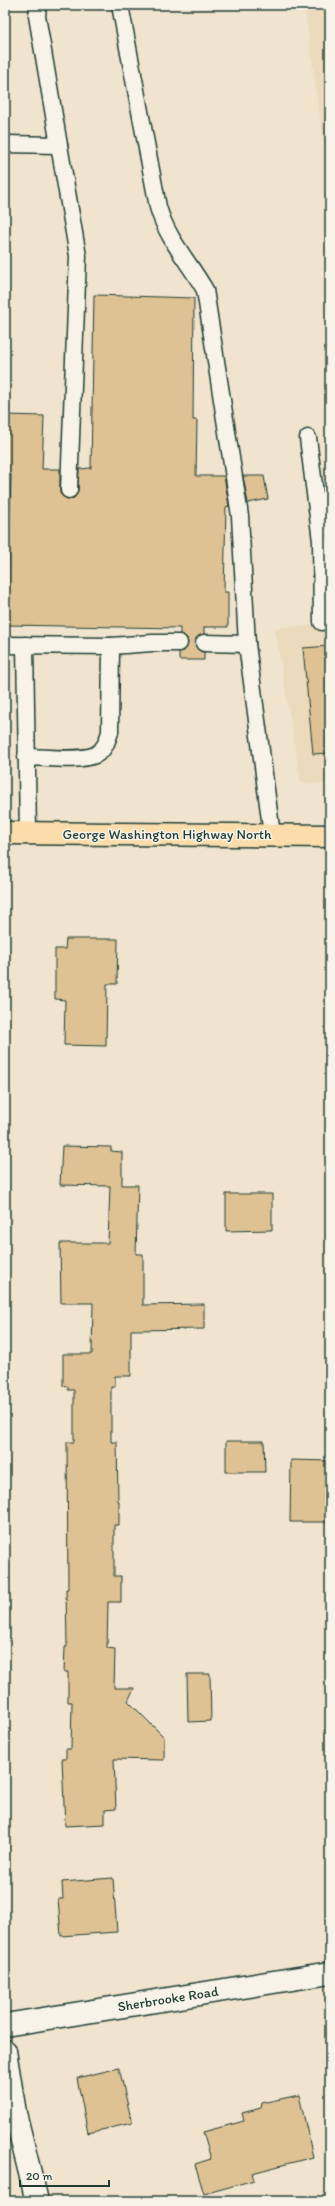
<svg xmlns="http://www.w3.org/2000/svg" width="335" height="2206" viewBox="0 0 335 2206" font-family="Itim,sans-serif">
	<rect width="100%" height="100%" fill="#f0e4ce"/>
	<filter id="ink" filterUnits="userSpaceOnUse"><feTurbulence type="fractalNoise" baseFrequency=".025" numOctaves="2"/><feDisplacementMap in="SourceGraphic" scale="8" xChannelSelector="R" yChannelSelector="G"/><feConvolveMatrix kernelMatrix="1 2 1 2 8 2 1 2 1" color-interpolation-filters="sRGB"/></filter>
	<g filter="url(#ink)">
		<g fill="#ebdabc">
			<path d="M304,5H330V187Z"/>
			<path d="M330,624V784L301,783L275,628Z"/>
		</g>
		<g fill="#dfc293" stroke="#1f3d34">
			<path d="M94,295L194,298L193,420H197L196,476H224L229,506L226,507L224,592H228V627H204V634L196,638V647L204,652V660H179V652L184,651L188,643L187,638L180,634V628L7,625L11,475H5V415L44,416L42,469H60V494L68,499L74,498L78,491L79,469L91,468Z"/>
			<path d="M243,476H264L268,499L248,503Z"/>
			<path d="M330,646V753L313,754L303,648Z"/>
			<path d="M66,939H118L117,984H107L106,1046L64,1045L65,1000L55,999V949H65Z"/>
			<path d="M62,1146L111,1147V1151L122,1152V1185H138L136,1254H143V1305L204,1304V1329L131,1330V1376H115V1387H111V1442H117L118,1501H119V1525H114V1576H121V1602H108L107,1648L115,1649L114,1688H134L128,1701L164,1737V1760L114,1759L116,1809L105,1810V1824L65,1826L62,1759H66V1749H71L72,1702H68V1672H64L65,1647H67L66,1589H68L67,1442H74V1390H68V1387L63,1386V1354H92L93,1303H61L60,1243H108L110,1186L60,1185Z"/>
			<path d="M226,1194H272V1230L226,1231Z"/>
			<path d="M226,1441H264L265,1472H226Z"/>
			<path d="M291,1460L330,1461V1522H290Z"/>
			<path d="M187,1674H210L211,1721L188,1722Z"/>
			<path d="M113,1878L117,1932L61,1936L58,1899H63L62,1882Z"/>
			<path d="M119,2068L132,2123L88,2133L77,2078Z"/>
			<path d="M299,2095L313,2157L252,2173L254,2180L204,2194L195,2164L211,2159L203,2132L244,2121L242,2113L261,2108L262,2103Z"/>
		</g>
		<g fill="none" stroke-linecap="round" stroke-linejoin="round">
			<defs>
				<g id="lane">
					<path d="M120,5L158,207C167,239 189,262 205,290L240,516L247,644L272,835"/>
					<path d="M5,144L59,145L37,16L38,5"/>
					<path d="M59,145L78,256L69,490"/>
					<path d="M308,438L321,541L322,622"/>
					<path d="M204,643L247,644"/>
					<path d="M5,645L111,646L152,643H179"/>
					<path d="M25,645L28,833"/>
					<path d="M26,757C45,757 79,762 95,755C105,750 107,741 110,732L111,646"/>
				</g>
				<g id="street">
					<path d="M5,2025L330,1973"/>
					<path d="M5,2051L15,2113L37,2201"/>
				</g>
				<path id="primary" d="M5,833L330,836"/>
			</defs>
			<use href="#lane" stroke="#1f3d34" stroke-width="19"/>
			<use href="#street" stroke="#1f3d34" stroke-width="25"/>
			<use href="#primary" stroke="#1f3d34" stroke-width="25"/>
			<use href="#lane" stroke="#f7f3e8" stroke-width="16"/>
			<use href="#street" stroke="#f7f3e8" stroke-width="22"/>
			<use href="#primary" stroke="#faddab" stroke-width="22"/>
		</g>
	</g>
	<g text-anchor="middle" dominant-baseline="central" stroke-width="3" stroke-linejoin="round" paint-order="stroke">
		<g font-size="14" fill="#1f3d34" stroke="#f7f3e8">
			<text x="167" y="834">George Washington Highway North</text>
			<text transform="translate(168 1999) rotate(-9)">Sherbrooke Road</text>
		</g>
	</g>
	<rect width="335" height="2206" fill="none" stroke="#f7f3e8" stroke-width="20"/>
	<rect x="10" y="10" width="315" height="2186" fill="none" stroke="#1f3d34" stroke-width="1.5" filter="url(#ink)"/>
	<path d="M20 2180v6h89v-6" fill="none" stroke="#1f3d34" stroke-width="2"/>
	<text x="26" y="2180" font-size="12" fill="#1f3d34" stroke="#f7f3e8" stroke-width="3" paint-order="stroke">20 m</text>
</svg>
